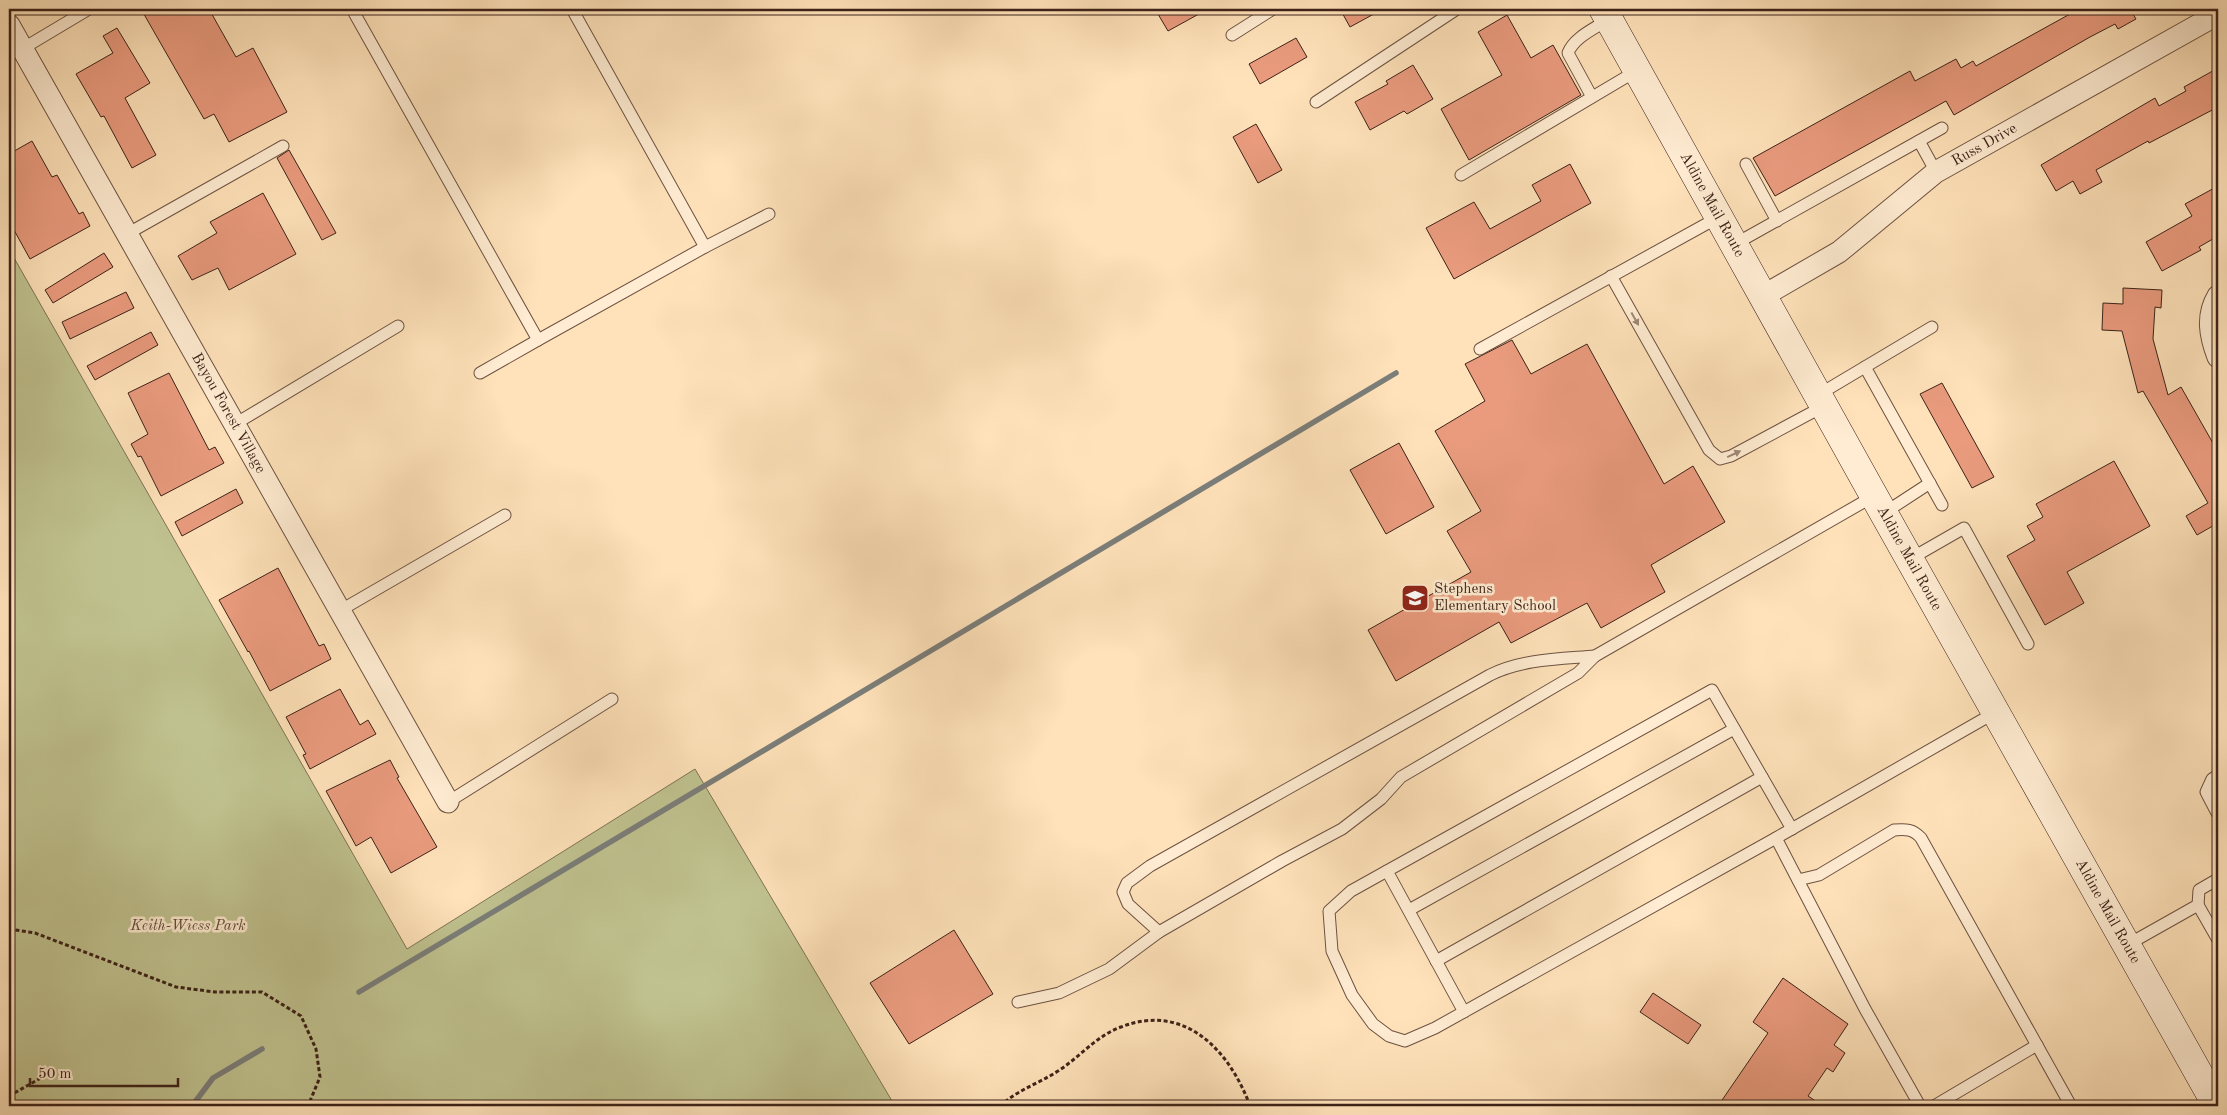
<svg xmlns="http://www.w3.org/2000/svg" width="2227" height="1115" viewBox="0 0 2227 1115" font-family="'Old Standard TT',serif">
	<rect width="100%" height="100%" fill="#ffe2ba"/>
	<filter id="stains"><feTurbulence type="fractalNoise" baseFrequency=".004" numOctaves="4"/><feColorMatrix values="0 0 0 0 .2 0 0 0 0 .09 0 0 0 0 .02 0 0 0 .5 -.17"/></filter>
	<radialGradient id="worn" r=".72"><stop offset=".6" stop-color="#630" stop-opacity="0"/><stop offset="1" stop-color="#630" stop-opacity=".3"/></radialGradient>
	<path fill="#c0c390" stroke="#7e7254" d="M9,249L407,949L695,769L895,1106H9Z"/>
	<g fill="none" stroke-linecap="round" stroke-linejoin="round">
		<g stroke="#7b7e7a" stroke-width="5.5">
			<path d="M359,992L1396,373"/>
			<path d="M192,1106L213,1078L262,1049"/>
		</g>
	</g>
	<g fill="#ea9b7e" stroke="#3c2218">
		<path d="M141,9H209L236,57L253,48L287,112L229,142L214,114L204,119Z"/>
		<path d="M1155,9H1208L1168,31Z"/>
		<path d="M1340,9H1383L1350,27Z"/>
		<path d="M2079,9H2142L2133,14L2136,19L2118,29L2115,24L2090,37L1954,115L1946,101L1775,196L1753,158L1910,71L1915,81L1956,59L1961,68L1973,61L1976,66Z"/>
		<path d="M1507,15L1531,58L1553,45L1581,95L1469,160L1441,109L1502,75L1478,32Z"/>
		<path d="M117,28L150,83L125,98L156,155L132,168L104,116L101,117L76,74L113,53L103,36Z"/>
		<path d="M1296,38L1307,57L1260,84L1249,64Z"/>
		<path d="M1413,65L1433,99L1407,114L1404,111L1370,130L1355,102L1388,84L1386,81Z"/>
		<path d="M2218,68V107L2149,143L2148,141L2096,170L2102,182L2080,194L2073,181L2056,191L2041,165L2155,98L2159,106L2186,91L2184,87Z"/>
		<path d="M1256,124L1282,170L1258,183L1233,137Z"/>
		<path d="M32,141L52,177L57,175L79,214L83,212L90,226L30,259L9,221V154Z"/>
		<path d="M289,150L336,233L322,240L277,158Z"/>
		<path d="M1570,164L1591,203L1454,279L1426,228L1474,202L1490,229L1541,201L1532,185Z"/>
		<path d="M2218,186V236L2199,247L2201,250L2162,271L2146,242L2192,216L2185,204Z"/>
		<path d="M263,193L296,254L229,290L218,268L192,280L178,256L217,233L210,222Z"/>
		<path d="M104,253L113,267L53,303L45,290Z"/>
		<path d="M2123,288L2162,290L2161,308L2155,307L2153,339L2168,395L2181,387L2218,452V523L2197,535L2186,516L2208,503L2143,391L2138,393L2122,331L2102,330L2103,303L2123,304Z"/>
		<path d="M126,292L134,308L70,339L62,322Z"/>
		<path d="M151,332L158,345L95,380L87,366Z"/>
		<path d="M1512,340L1531,374L1587,344L1664,484L1693,466L1725,522L1651,565L1665,592L1601,628L1587,603L1511,643L1499,622L1396,681L1368,630L1471,572L1447,531L1481,511L1435,431L1485,401L1465,364Z"/>
		<path d="M169,373L209,450L215,447L224,463L161,496L141,456L138,457L131,444L148,434L128,393Z"/>
		<path d="M1942,383L1994,477L1972,488L1920,394Z"/>
		<path d="M1399,443L1434,507L1386,534L1350,470Z"/>
		<path d="M2114,461L2150,526L2067,572L2084,603L2045,625L2007,556L2035,540L2027,526L2043,517L2036,504Z"/>
		<path d="M236,489L243,503L182,536L175,522Z"/>
		<path d="M278,568L319,646L324,644L331,659L270,691L249,651L248,652L219,600Z"/>
		<path d="M340,689L360,725L368,720L376,734L310,769L303,755L306,754L286,717Z"/>
		<path d="M390,760L399,777L397,778L437,847L391,873L371,837L356,846L326,791Z"/>
		<path d="M954,930L993,994L909,1044L870,983Z"/>
		<path d="M1783,978L1848,1024L1834,1045L1845,1053L1833,1072L1827,1068L1808,1096L1823,1106H1718L1768,1033L1753,1022Z"/>
		<path d="M1653,993L1701,1025L1688,1044L1640,1012Z"/>
	</g>
	<g fill="none" stroke-linecap="round" stroke-linejoin="round">
		<defs>
			<g id="lane">
				<path d="M352,9L538,340L705,247L572,9"/>
				<path d="M1232,35L1273,9"/>
				<path d="M22,49L89,9"/>
				<path d="M1592,97L1568,53C1574,37 1596,28 1609,19"/>
				<path d="M1316,102L1457,9"/>
				<path d="M1919,141L1936,172"/>
				<path d="M1746,164L1777,221"/>
				<path d="M1461,175L1638,70"/>
				<path d="M127,234L283,146"/>
				<path d="M1735,244L1942,128"/>
				<path d="M705,247L769,214"/>
				<path d="M1611,276L1709,450L1720,459L1731,456L1824,406"/>
				<path d="M1480,349L1719,217"/>
				<path d="M1865,367L1942,505"/>
				<path d="M480,373L538,340"/>
				<path d="M1818,395L1932,327"/>
				<path d="M235,424L398,326"/>
				<path d="M1884,513L1930,483"/>
				<path d="M1910,559L1964,528L2028,644"/>
				<path d="M341,610L505,515"/>
				<path d="M1595,656L1578,673L1401,777L1381,799L1342,829L1282,861L1159,932L1128,904L1123,892L1127,883L1150,866L1490,675C1522,659 1560,659 1595,656Z"/>
				<path d="M1595,656L1874,496"/>
				<path d="M2218,775L2212,779L2206,792L2218,815"/>
				<path d="M448,802L612,699"/>
				<path d="M1776,838L1435,1028L1405,1041L1389,1036L1373,1024L1352,995L1332,951L1329,911L1351,891L1712,690L1792,829"/>
				<path d="M1387,871L1464,1012"/>
				<path d="M1798,880L1819,875L1894,830C1906,829 1913,829 1921,838L2071,1106"/>
				<path d="M2198,905L2218,940"/>
				<path d="M1409,910L1734,729"/>
				<path d="M2127,945L2198,905L2199,890L2218,879"/>
				<path d="M1436,961L1762,777"/>
				<path d="M1018,1002L1059,993L1109,969L1159,932"/>
				<path d="M1920,1106L1865,1009L1776,838L1996,712"/>
				<path d="M1934,1106L2037,1045"/>
			</g>
			<g id="street">
				<path id="s1" d="M9,25L448,802"/>
				<path id="s2" d="M1763,296L1839,252L1936,172L2218,14"/>
				<path d="M2218,296C2206,316 2210,336 2218,357"/>
			</g>
			<g id="secondary">
				<path id="s3" d="M1603,9L1874,496L2217,1106"/>
			</g>
		</defs>
		<use href="#lane" stroke="#6d5240" stroke-width="13"/>
		<use href="#street" stroke="#6d5240" stroke-width="23"/>
		<use href="#secondary" stroke="#3c2218" stroke-width="29"/>
		<g stroke="#3c2218" stroke-width="3" stroke-dasharray="4 2.5" stroke-linecap="butt">
			<path d="M9,929L35,933L176,987L215,992H262L301,1016L316,1049L320,1077L308,1106"/>
			<path d="M9,1096L55,1070"/>
			<path d="M1000,1106C1019,1089 1038,1084 1058,1071C1080,1057 1096,1036 1121,1027C1185,1002 1230,1051 1250,1106"/>
		</g>
		<use href="#lane" stroke="#ffecd2" stroke-width="11"/>
		<use href="#street" stroke="#ffecd2" stroke-width="21"/>
		<use href="#secondary" stroke="#ffecd2" stroke-width="28"/>
	</g>
	<defs><path id="oneway-solid" d="M-6-.8H1V-3.2L6.5 0L1 3.2V.8H-6Z" transform="scale(1.25)"/></defs>
	<g fill="#9e8775">
		<use href="#oneway-solid" transform="translate(1635 319) rotate(61)"/>
		<use href="#oneway-solid" transform="translate(1734 454) rotate(-25)"/>
	</g>
	<defs>
		<symbol id="school-square" viewBox="-11 -11 22 22"><rect x="-9" y="-9" width="18" height="18" rx="4" fill="#8f2418" stroke="#ffecd2"/><path d="M0-5L7-2L0 1L-7-2ZM-4 1L0 2.5L4 1V4Q0 6-4 4Z" fill="#fff"/></symbol>
	</defs>
	<g fill-rule="evenodd">
		<use href="#school-square" x="1399" y="582" width="32" height="32"/>
	</g>
	<g text-anchor="middle" dominant-baseline="central" stroke-width="5" stroke-linejoin="round" paint-order="stroke">
		<g font-size="15" fill="#3c2218" stroke="#ffecd2">
			<text stroke="none"><textPath href="#s2" startOffset="269">Russ Drive</textPath></text>
			<text stroke="none"><textPath href="#s3" startOffset="224">Aldine Mail Route</textPath></text>
			<text stroke="none"><textPath href="#s1" startOffset="446">Bayou Forest Village</textPath></text>
			<text stroke="none"><textPath href="#s3" startOffset="629">Aldine Mail Route</textPath></text>
			<text stroke="none"><textPath href="#s3" startOffset="1034">Aldine Mail Route</textPath></text>
		</g>
		<g font-size="15" fill="#3c2218" stroke="#ffecd2" text-anchor="start">
			<text x="1434" y="589">Stephens<tspan x="1434" dy="17">Elementary School</tspan></text>
		</g>
		<g font-size="15" font-style="italic" fill="#5d4a36" stroke="#ffecd2">
			<text x="188" y="926">Keith-Wiess Park</text>
		</g>
	</g>
	<rect width="2227" height="1115" fill="none" stroke="#ffe2ba" stroke-width="30"/>
	<rect x="10" y="10" width="2207" height="1095" fill="none" stroke="#3c2218" stroke-width="2.5"/>
	<rect x="15" y="15" width="2197" height="1085" fill="none" stroke="#3c2218"/>
	<path d="M30 1078v8h148v-8" fill="none" stroke="#3c2218" stroke-width="2.5"/>
	<text x="38" y="1078" font-size="15" fill="#3c2218" stroke="#ffecd2" stroke-width="4" paint-order="stroke">50 m</text>
	<rect width="100%" height="100%" filter="url(#stains)"/>
	<rect width="100%" height="100%" fill="url(#worn)"/>
</svg>
